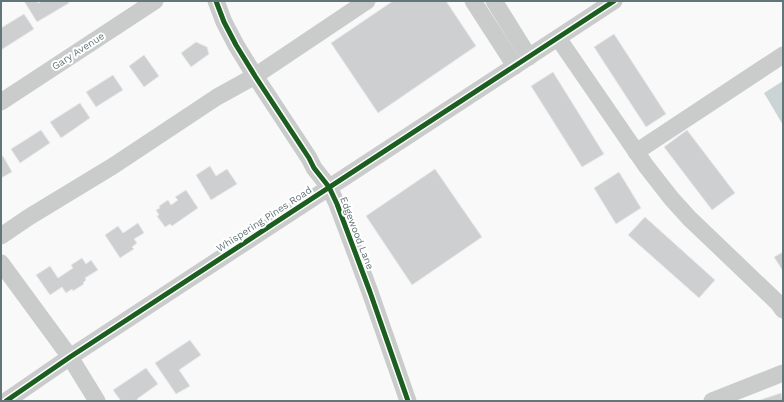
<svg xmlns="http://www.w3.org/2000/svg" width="784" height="402" viewBox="0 0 784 402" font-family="'Work Sans',sans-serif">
	<rect width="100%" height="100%" fill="#f9f9f9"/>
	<path fill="#cbd4d5" d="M783,81V125L764,93Z"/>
	<g fill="#cdcfd0" stroke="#e8e8e8">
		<path d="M24,1H37L38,3L42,1H68L69,3L37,22Z"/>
		<path d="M393,1H446L476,46L378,113L331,43Z"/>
		<path d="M24,14L34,29L1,50V28Z"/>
		<path d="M614,34L666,114L646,127L594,47Z"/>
		<path d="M196,42L207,47L209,54L191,67L181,53Z"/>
		<path d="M144,55L159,76L144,87L129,66Z"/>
		<path d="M553,72L604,154L582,167L531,86Z"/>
		<path d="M113,75L123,90L96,107L86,92Z"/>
		<path d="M80,103L90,118L61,138L50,122Z"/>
		<path d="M41,130L50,143L20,163L11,149Z"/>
		<path d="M687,130L735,193L712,210L664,147Z"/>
		<path d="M1,156H3L12,172L1,178Z"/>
		<path d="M210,166L216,176L227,169L237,184L211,200L196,175Z"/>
		<path d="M435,169L482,237L412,285L366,216Z"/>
		<path d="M619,172L641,208L616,224L594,188Z"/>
		<path d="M186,190L198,208L172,226L170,224L165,227L157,216L159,215L156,210L160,208L159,206L168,200L171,205L178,200L175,197Z"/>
		<path d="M645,217L715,280L699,298L628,235Z"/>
		<path d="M138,223L144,233L134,239L137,243L132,247L134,249L120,258L105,235L118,226L123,233Z"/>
		<path d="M783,252V271L774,257Z"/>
		<path d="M82,258L86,264L91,260L98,270L85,278L86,280L83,283L84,284L73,291L72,289L66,293L62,287L50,295L36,275L50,266L58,278L73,268L71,265Z"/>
		<path d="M190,340L201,355L179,370L190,386L176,394L155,363Z"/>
		<path d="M146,368L158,384L137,399L138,401H121L113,390Z"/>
		<path d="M781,393L783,401H757Z"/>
	</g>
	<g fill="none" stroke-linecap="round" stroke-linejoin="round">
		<g stroke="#cacccc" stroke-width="17">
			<path d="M216,1L224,22L236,45L255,76L309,158L314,168L329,187L337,204L370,292L408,401"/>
			<path d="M473,1L515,66"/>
			<path d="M494,1L529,57"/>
			<path d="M558,38L646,166L671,198L689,218L778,303L783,310"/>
			<path d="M1,102L155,1"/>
			<path d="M636,152L783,55"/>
			<path d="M1,236L29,217L113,166L217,97L255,76L367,1"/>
			<path d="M1,263L70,357L97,401"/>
			<path d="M6,401L70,357L614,1"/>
			<path d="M712,401L783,373"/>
		</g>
		<defs>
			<g id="cycleway">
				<path d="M216,1L224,22L236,45L255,76L309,158L314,168L329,187L337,204L370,292L408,401"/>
				<path d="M6,401L70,357L614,1"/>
			</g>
		</defs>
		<use href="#cycleway" stroke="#fff" stroke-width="8"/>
		<use href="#cycleway" stroke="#1b5e20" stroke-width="5"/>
	</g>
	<g text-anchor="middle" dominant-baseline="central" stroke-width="4" stroke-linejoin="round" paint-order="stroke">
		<g font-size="10" fill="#637579" stroke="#fff">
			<text transform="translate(78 51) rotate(-33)">Gary Avenue</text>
			<text transform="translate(264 219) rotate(-33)">Whispering Pines Road</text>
			<text transform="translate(357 233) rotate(69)">Edgewood Lane</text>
		</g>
	</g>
	<rect width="784" height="402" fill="none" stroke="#637579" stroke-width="4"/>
</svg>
